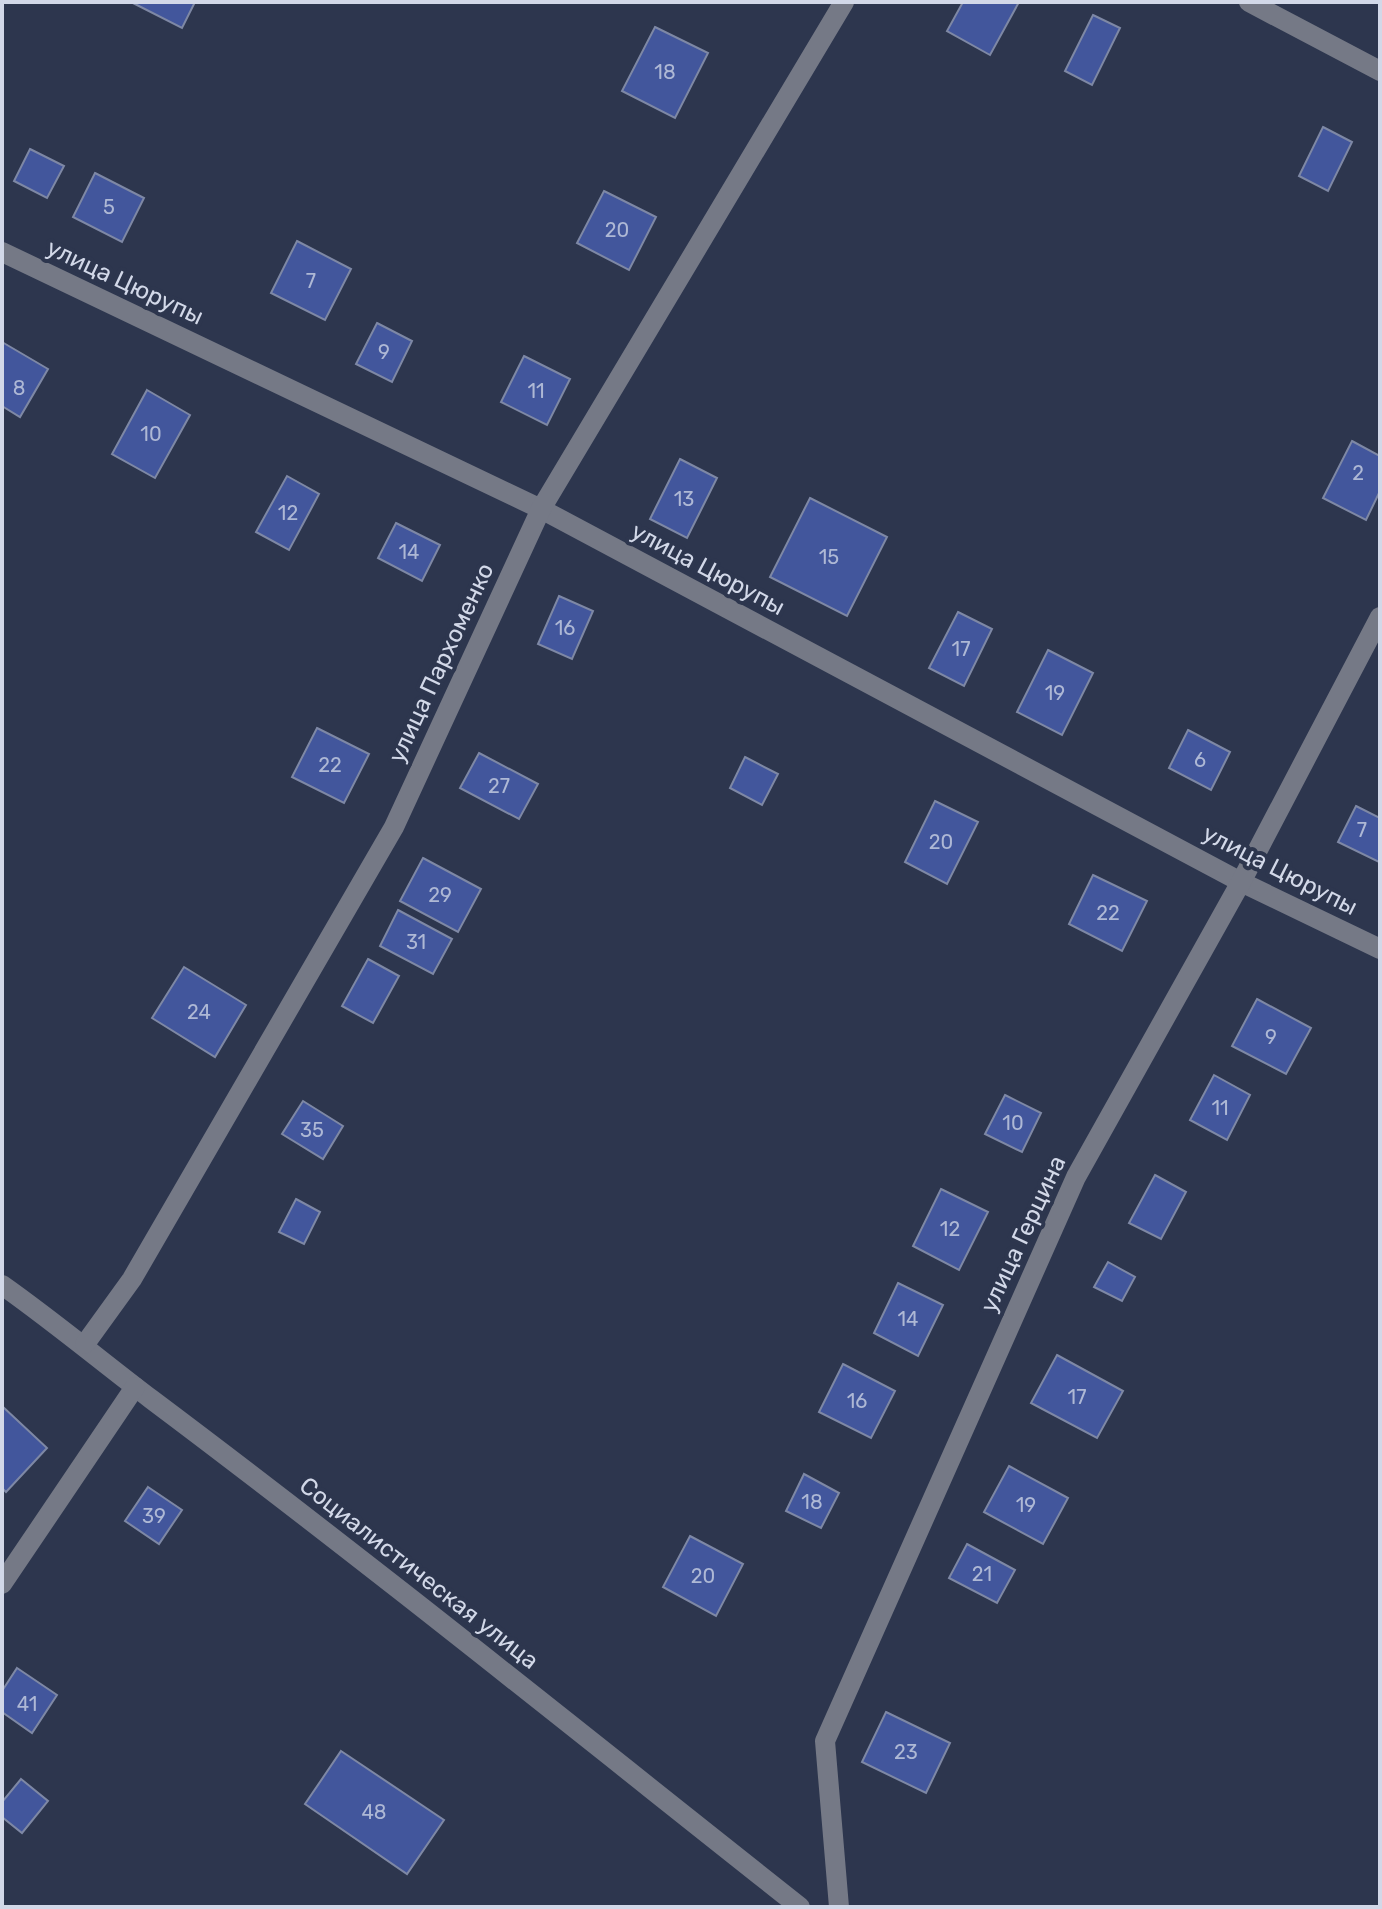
<svg xmlns="http://www.w3.org/2000/svg" width="1382" height="1909" viewBox="0 0 1382 1909" font-family="Rubik,sans-serif">
	<rect width="100%" height="100%" fill="#2d364e"/>
	<g fill="#42569c" stroke="#7e88a5" stroke-width="2">
		<path d="M131,2H195L182,28Z"/>
		<path d="M963,2H1019L990,55L947,31Z"/>
		<path d="M1093,15L1120,28L1092,85L1065,71Z"/>
		<path d="M655,27L708,53L675,118L622,91Z"/>
		<path d="M1323,127L1352,142L1328,191L1299,176Z"/>
		<path d="M30,149L64,166L47,198L14,181Z"/>
		<path d="M95,173L144,198L122,242L73,217Z"/>
		<path d="M604,191L656,217L629,270L577,243Z"/>
		<path d="M297,241L351,269L325,320L271,293Z"/>
		<path d="M377,323L412,341L392,382L356,364Z"/>
		<path d="M2,342L48,369L20,417L2,406Z"/>
		<path d="M524,356L570,379L547,425L501,402Z"/>
		<path d="M147,390L190,415L155,478L112,454Z"/>
		<path d="M1352,441L1380,456V491L1366,520L1323,498Z"/>
		<path d="M680,459L717,478L687,538L650,519Z"/>
		<path d="M287,476L319,494L289,550L256,532Z"/>
		<path d="M810,498L887,537L847,616L770,577Z"/>
		<path d="M396,523L440,545L422,581L378,558Z"/>
		<path d="M559,596L593,611L572,659L538,644Z"/>
		<path d="M958,612L992,629L964,686L929,668Z"/>
		<path d="M1048,650L1093,673L1062,735L1017,712Z"/>
		<path d="M317,728L369,754L344,803L292,777Z"/>
		<path d="M1188,730L1230,752L1211,790L1169,768Z"/>
		<path d="M479,753L538,784L519,819L460,788Z"/>
		<path d="M745,757L778,774L762,805L730,788Z"/>
		<path d="M935,801L978,822L947,884L905,862Z"/>
		<path d="M1356,806L1380,818L1379,862L1338,842Z"/>
		<path d="M423,858L481,889L458,932L400,901Z"/>
		<path d="M1093,875L1147,901L1122,951L1069,924Z"/>
		<path d="M398,910L452,939L433,974L380,946Z"/>
		<path d="M368,959L399,976L373,1023L342,1006Z"/>
		<path d="M184,967L246,1005L215,1057L152,1018Z"/>
		<path d="M1257,999L1311,1028L1286,1074L1232,1046Z"/>
		<path d="M1214,1075L1250,1095L1227,1140L1190,1120Z"/>
		<path d="M1005,1095L1041,1113L1022,1152L985,1134Z"/>
		<path d="M303,1101L343,1126L323,1159L282,1134Z"/>
		<path d="M1155,1175L1186,1192L1161,1239L1129,1223Z"/>
		<path d="M941,1189L988,1212L959,1270L913,1246Z"/>
		<path d="M296,1199L320,1212L304,1244L279,1232Z"/>
		<path d="M1108,1262L1135,1277L1122,1301L1094,1287Z"/>
		<path d="M898,1283L943,1305L918,1356L874,1333Z"/>
		<path d="M1057,1355L1123,1391L1097,1438L1031,1403Z"/>
		<path d="M843,1364L895,1391L871,1438L819,1412Z"/>
		<path d="M2,1406L47,1448L6,1492L2,1488Z"/>
		<path d="M1009,1466L1068,1498L1043,1544L984,1512Z"/>
		<path d="M804,1474L839,1493L821,1528L786,1511Z"/>
		<path d="M148,1487L182,1510L159,1544L125,1521Z"/>
		<path d="M690,1536L743,1564L716,1616L663,1587Z"/>
		<path d="M967,1544L1015,1570L997,1603L949,1578Z"/>
		<path d="M17,1668L57,1695L32,1733L2,1712V1691Z"/>
		<path d="M886,1712L950,1743L926,1793L862,1762Z"/>
		<path d="M341,1751L444,1820L407,1874L305,1804Z"/>
		<path d="M21,1779L48,1801L22,1833L2,1817V1802Z"/>
	</g>
	<g fill="none" stroke-linecap="round" stroke-linejoin="round">
		<g stroke="#757986" stroke-width="20">
			<path d="M1249,2L1380,71"/>
			<path d="M2,252L541,509L1241,882L1380,949"/>
			<path d="M2,1285C53,1321 101,1361 151,1399C371,1564 585,1737 800,1907"/>
			<path d="M85,1344L132,1279L394,827L541,509L844,2"/>
			<path d="M2,1584L135,1387"/>
			<path d="M839,1907L825,1741L1076,1177L1241,882L1380,617"/>
		</g>
	</g>
	<g text-anchor="middle" dominant-baseline="central" stroke-width="8" stroke-linejoin="round" paint-order="stroke">
		<g font-size="20" fill="#aeb8d5">
			<text x="665" y="72">18</text>
			<text x="109" y="207">5</text>
			<text x="617" y="230">20</text>
			<text x="311" y="281">7</text>
			<text x="384" y="352">9</text>
			<text x="19" y="388">8</text>
			<text x="536" y="391">11</text>
			<text x="151" y="434">10</text>
			<text x="1358" y="473">2</text>
			<text x="684" y="499">13</text>
			<text x="288" y="513">12</text>
			<text x="409" y="552">14</text>
			<text x="829" y="557">15</text>
			<text x="565" y="628">16</text>
			<text x="961" y="649">17</text>
			<text x="1055" y="693">19</text>
			<text x="1200" y="760">6</text>
			<text x="330" y="765">22</text>
			<text x="499" y="786">27</text>
			<text x="1362" y="830">7</text>
			<text x="941" y="842">20</text>
			<text x="440" y="895">29</text>
			<text x="1108" y="913">22</text>
			<text x="416" y="942">31</text>
			<text x="199" y="1012">24</text>
			<text x="1271" y="1037">9</text>
			<text x="1220" y="1108">11</text>
			<text x="1013" y="1123">10</text>
			<text x="312" y="1130">35</text>
			<text x="950" y="1229">12</text>
			<text x="908" y="1319">14</text>
			<text x="1077" y="1397">17</text>
			<text x="857" y="1401">16</text>
			<text x="812" y="1502">18</text>
			<text x="1026" y="1505">19</text>
			<text x="154" y="1516">39</text>
			<text x="982" y="1574">21</text>
			<text x="703" y="1576">20</text>
			<text x="27" y="1704">41</text>
			<text x="906" y="1752">23</text>
			<text x="374" y="1812">48</text>
		</g>
		<g font-size="24" fill="#d2d8e8" stroke="#2d364e">
			<text transform="translate(125 282) rotate(25)">улица Цюрупы</text>
			<text transform="translate(708 569) rotate(28)">улица Цюрупы</text>
			<text transform="translate(441 663) rotate(-65)">улица Пархоменко</text>
			<text transform="translate(1280 870) rotate(27)">улица Цюрупы</text>
			<text transform="translate(1023 1234) rotate(-65)">улица Герцина</text>
			<text transform="translate(419 1573) rotate(38)">Социалистическая улица</text>
		</g>
	</g>
	<rect width="1382" height="1909" fill="none" stroke="#d2d8e8" stroke-width="8"/>
</svg>
